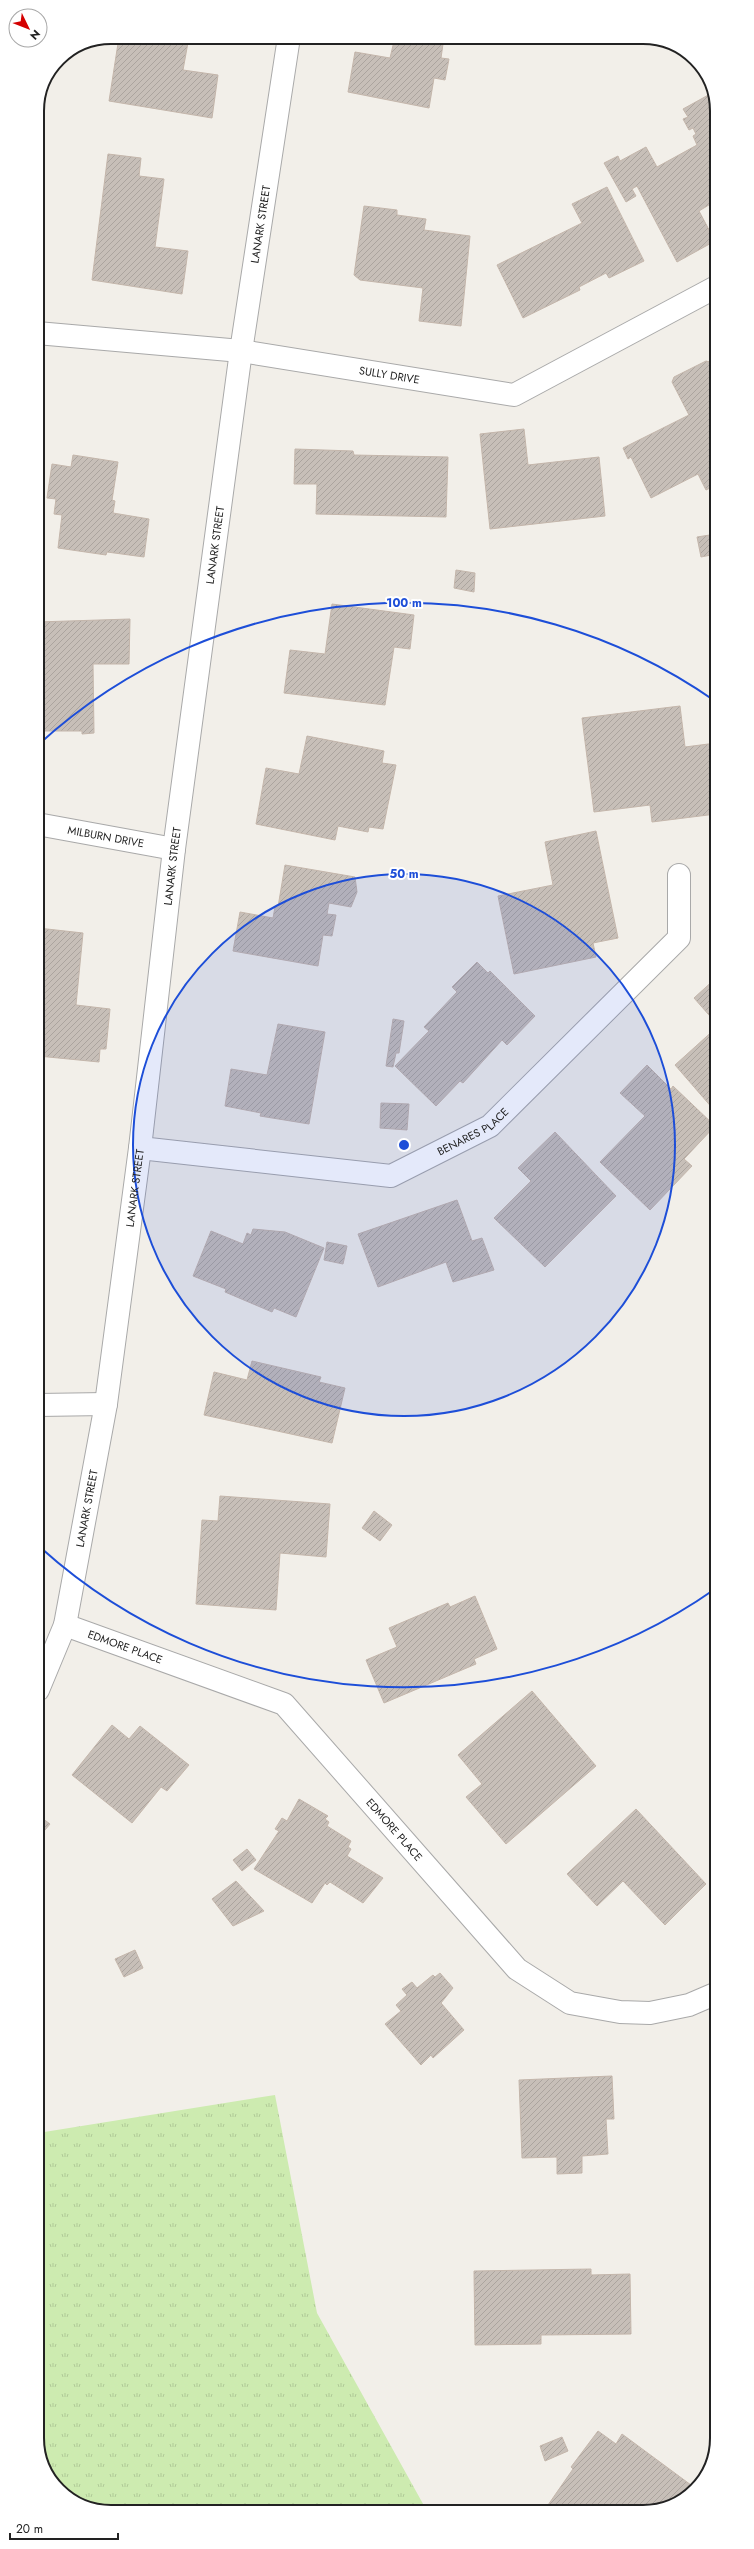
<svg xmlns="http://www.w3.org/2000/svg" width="754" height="2549" viewBox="0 0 754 2549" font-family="Jost,sans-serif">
	<defs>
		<pattern id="grass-tufts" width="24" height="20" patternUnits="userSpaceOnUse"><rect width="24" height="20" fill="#cdebb0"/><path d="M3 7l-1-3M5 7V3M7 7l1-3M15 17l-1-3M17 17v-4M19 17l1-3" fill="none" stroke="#b0c997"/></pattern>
		<pattern id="building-hatch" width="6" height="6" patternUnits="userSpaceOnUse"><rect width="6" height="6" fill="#c7bfb8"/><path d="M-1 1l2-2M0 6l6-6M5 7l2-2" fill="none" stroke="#aba49e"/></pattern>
	</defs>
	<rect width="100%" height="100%" fill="#f2efe9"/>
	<path fill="url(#grass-tufts)" d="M275,2095L317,2313L427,2511L106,2512L62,2494L38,2453V2133Z"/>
	<g fill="url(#building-hatch)" stroke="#c4b6ab">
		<path d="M119,37H189L183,70L218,75L212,118L109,101Z"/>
		<path d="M395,37H444L441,58L449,59L445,80L434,78L429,108L348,92L355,52L390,58Z"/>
		<path d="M712,93L716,100V208L712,203L699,211L715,241L677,262L637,186L632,189L636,196L626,202L604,163L618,156L620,161L646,147L657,167L697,145L693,136L696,134L693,128L689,130L683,119L688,117L683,109Z"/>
		<path d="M108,154L141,158L139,176L164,179L155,247L188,251L182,294L92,280Z"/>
		<path d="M607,187L644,261L609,278L606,273L579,287L580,290L523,318L497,265L582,223L572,204Z"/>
		<path d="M364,206L397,210V215L426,219L424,230L470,236L461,326L419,321L423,288L360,280L354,275Z"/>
		<path d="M706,361L710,362L716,373V485L706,490L698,474L651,498L631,457L628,459L623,448L689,415L672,382L674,377Z"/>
		<path d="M524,429L528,465L599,457L605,516L490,529L480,434Z"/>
		<path d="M295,449L353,451L354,455L448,457L446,517L316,514L317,484H294Z"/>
		<path d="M73,455L118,462L112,500L115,501L113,513L149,519L144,557L107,552L106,555L58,548L62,515L54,514L56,499L47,498L52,464L71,467Z"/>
		<path d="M716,534V554L701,557L697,537Z"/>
		<path d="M456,570L475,573L474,592L454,588Z"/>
		<path d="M332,604L414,615L410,649L394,647L385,705L284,693L290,650L325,654Z"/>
		<path d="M130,619L129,664H93L94,733L82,734V731H37V622Z"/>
		<path d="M680,706L685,747L716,743V814L652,822L650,805L594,812L582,718Z"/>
		<path d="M307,736L384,751L382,763L396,765L383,829L369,827L368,832L338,826L335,840L256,824L266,768L299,774Z"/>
		<path d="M596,831L618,938L593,943L596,957L514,974L498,896L553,885L545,842Z"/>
		<path d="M285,865L355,877L357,892L351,907L329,903L327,914L336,915L332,936L323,935L318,966L233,951L240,912L273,918L275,907H278Z"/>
		<path d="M38,928L83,933L76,1005L110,1009L106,1049H100L99,1062L38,1056Z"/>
		<path d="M477,962L488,973L490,971L535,1016L507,1045L502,1040L463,1083L460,1081L436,1106L395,1066L429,1031L424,1027L457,992L452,987Z"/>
		<path d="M716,978V1023L694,998Z"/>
		<path d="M393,1019L404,1021L399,1053H396L393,1067L386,1066Z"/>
		<path d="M278,1024L325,1032L309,1124L260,1116L261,1113L225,1106L231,1069L267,1075Z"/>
		<path d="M716,1028V1108L714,1110L675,1065Z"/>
		<path d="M647,1065L671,1089L673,1086L715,1126L684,1159L692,1166L650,1210L600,1162L645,1116L620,1093Z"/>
		<path d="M381,1103L409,1104L407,1130L380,1128Z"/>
		<path d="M555,1132L616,1196L545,1267L494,1218L531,1181L518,1168Z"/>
		<path d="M457,1200L472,1241L482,1238L494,1270L453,1282L446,1262L378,1287L358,1234Z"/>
		<path d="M253,1229L285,1232L324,1248L296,1317L274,1308L272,1312L225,1292L226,1289L193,1276L211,1231L243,1244L247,1233L251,1235Z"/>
		<path d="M327,1242L347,1246L343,1264L324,1260Z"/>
		<path d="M252,1361L321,1377L319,1382L345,1388L332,1443L204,1415L214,1372L247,1380Z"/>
		<path d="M220,1496L330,1504L326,1557L280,1553L276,1610L196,1604L202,1520L218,1521Z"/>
		<path d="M374,1511L392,1525L380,1541L362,1528Z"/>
		<path d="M475,1596L497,1649L474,1659L476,1664L384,1703L366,1660L397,1647L389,1628L448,1603L450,1607Z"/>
		<path d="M532,1691L596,1766L506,1844L466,1797L482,1784L458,1755Z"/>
		<path d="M112,1725L129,1739L140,1726L189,1765L167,1791L161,1787L132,1823L72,1775Z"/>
		<path d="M299,1799L328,1816L325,1819L329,1822L327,1826L351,1841L348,1847L351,1849L347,1856L383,1878L363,1903L330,1882L327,1885L325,1883L312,1903L254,1869L279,1831L275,1829L282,1818L287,1821Z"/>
		<path d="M636,1809L706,1884L665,1925L623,1881L597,1906L567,1874Z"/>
		<path d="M38,1815L50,1824L40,1836L38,1835Z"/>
		<path d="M247,1849L256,1860L242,1871L233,1860Z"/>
		<path d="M236,1881L264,1911L233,1926L212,1899Z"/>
		<path d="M135,1950L143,1968L124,1977L115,1959Z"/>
		<path d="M440,1973L453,1988L441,2003L464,2030L433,2058L431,2055L421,2065L385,2024L401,2011L396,2005L407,1995L402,1989L412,1982L417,1988L433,1975L435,1977Z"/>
		<path d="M612,2076L614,2119H606L608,2154L582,2156V2173L557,2174V2157L522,2158L519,2080Z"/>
		<path d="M591,2269V2275L630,2274L631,2334L541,2335V2344L475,2345L474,2271Z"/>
		<path d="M598,2431L616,2444L622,2434L691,2485L684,2495L658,2511H550L548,2505L573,2469L571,2467Z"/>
		<path d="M562,2437L568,2451L545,2461L540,2446Z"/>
	</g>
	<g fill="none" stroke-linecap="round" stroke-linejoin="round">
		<defs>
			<g id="minor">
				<path id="s1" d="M37,333L241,351L514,395L716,287"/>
				<path id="s2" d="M37,824L174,849"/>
				<path id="s3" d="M140,1148L391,1176L490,1126L679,938V875"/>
				<path d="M38,1405L106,1404"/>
				<path id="s4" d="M65,1625L284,1704L517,1969L570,2003L620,2012L650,2013L689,2005L717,1993"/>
				<path id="s5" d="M38,1690L65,1625L106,1404L140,1148L174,849L241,351L289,37"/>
			</g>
		</defs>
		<use href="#minor" stroke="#a9a9a9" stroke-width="24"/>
		<use href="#minor" stroke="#fff" stroke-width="22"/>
	</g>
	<circle cx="404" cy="1145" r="271" fill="#1d4ed8" fill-opacity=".12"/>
	<g fill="none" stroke="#1d4ed8" stroke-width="2">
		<circle cx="404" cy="1145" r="271"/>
		<path d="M715 1589A542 542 0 0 1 41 1548M38 745A542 542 0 0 1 715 701"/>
	</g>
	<g text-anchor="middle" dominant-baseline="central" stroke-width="4" stroke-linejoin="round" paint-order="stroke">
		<g font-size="11" fill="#222" stroke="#fff">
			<text stroke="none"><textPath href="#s5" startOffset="1485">LANARK STREET</textPath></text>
			<text stroke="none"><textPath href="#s1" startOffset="355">SULLY DRIVE</textPath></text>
			<text stroke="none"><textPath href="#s5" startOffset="1161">LANARK STREET</textPath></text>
			<text stroke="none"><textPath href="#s2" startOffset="70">MILBURN DRIVE</textPath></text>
			<text stroke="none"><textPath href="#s5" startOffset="837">LANARK STREET</textPath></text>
			<text stroke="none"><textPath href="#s3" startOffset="346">BENARES PLACE</textPath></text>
			<text stroke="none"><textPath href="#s5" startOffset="513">LANARK STREET</textPath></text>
			<text stroke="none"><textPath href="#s5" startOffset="189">LANARK STREET</textPath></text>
			<text stroke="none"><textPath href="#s4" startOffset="64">EDMORE PLACE</textPath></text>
			<text stroke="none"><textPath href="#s4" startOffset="400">EDMORE PLACE</textPath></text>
		</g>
	</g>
	<path d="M0 0H754V2549H0ZM111 44H643A67 67 0 0 1 710 111V2438A67 67 0 0 1 643 2505H111A67 67 0 0 1 44 2438V111A67 67 0 0 1 111 44Z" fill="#fff" fill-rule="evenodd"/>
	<path fill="none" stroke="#222" stroke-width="2" d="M111 44H643A67 67 0 0 1 710 111V2438A67 67 0 0 1 643 2505H111A67 67 0 0 1 44 2438V111A67 67 0 0 1 111 44Z"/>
	<circle cx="404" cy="1145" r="6" fill="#1d4ed8" stroke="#fff" stroke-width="2"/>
	<g font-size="12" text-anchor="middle" font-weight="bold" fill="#1d4ed8" stroke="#fff" stroke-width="4" stroke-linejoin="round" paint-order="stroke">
		<text x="404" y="607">100 m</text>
		<text x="404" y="878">50 m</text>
	</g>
	<g transform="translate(28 28) rotate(133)"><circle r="19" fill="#ffffff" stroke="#a7a7a7"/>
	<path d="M0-3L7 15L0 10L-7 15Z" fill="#d40000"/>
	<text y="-6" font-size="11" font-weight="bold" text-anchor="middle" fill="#222222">N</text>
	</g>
	<path d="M10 2533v6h108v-6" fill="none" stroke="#222222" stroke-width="2"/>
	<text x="16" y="2533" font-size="12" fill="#222222" stroke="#ffffff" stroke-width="3" paint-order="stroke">20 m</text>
</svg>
